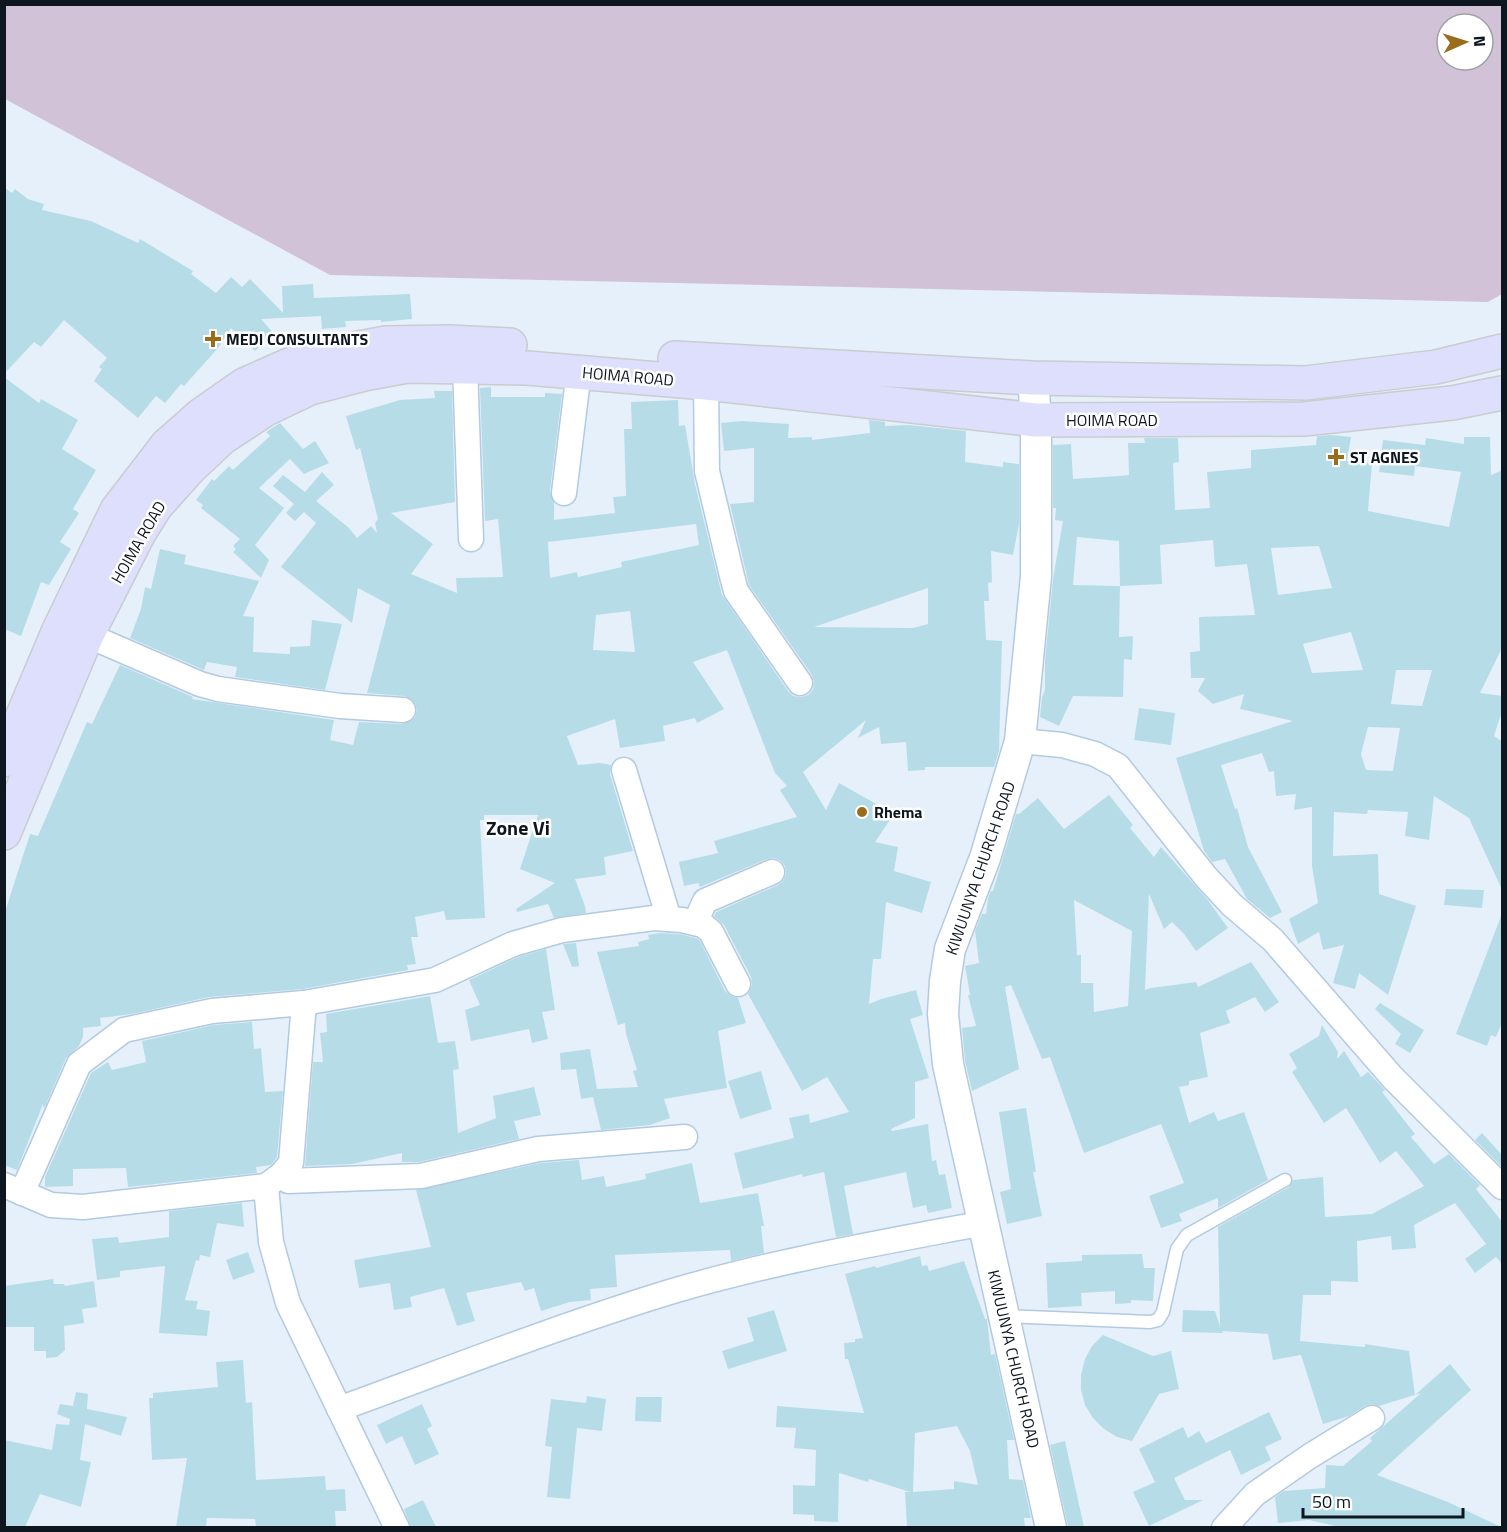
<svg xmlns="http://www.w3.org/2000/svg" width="1507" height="1532" viewBox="0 0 1507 1532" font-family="'Titillium Web',sans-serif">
	<rect width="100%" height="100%" fill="#e6f0fa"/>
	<path fill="#d2c2d8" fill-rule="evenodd" d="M4,5H1502V294L1488,302L330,275L5,99ZM1447,24H1483V60H1447Z"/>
	<g fill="#b6dde7" fill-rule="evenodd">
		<path d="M4,187L12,193L15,189L28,199L44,204L42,210L91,221L138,243L140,239L193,271L191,274L216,293L231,277L242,287L250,279L283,313L282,286L313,284L314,298L410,294L412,319L381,322V320L345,321L346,327L322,329L321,316L261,319L274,334L255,351L231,328L218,348L184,386L181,384L165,403L156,396L138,418L94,381L102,369L99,367L107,358L64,320L41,347L34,342L4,374Z"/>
		<path d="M4,377L39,403L41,399L78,420L62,449L96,470L73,509L79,513L60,542L71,549L49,585L41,582L21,636L4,629Z"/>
		<path d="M491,387V397H545V393L562,394L550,491L554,502V520L615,513L613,497L626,496L624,429H632L631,402L678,400L679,426L685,425L695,484L722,595L788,691L793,696L801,697L808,695L813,690L814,682L812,675L749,585L730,504L754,502V448L724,451L721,423L742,421L789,424L788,438L812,437V440L870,433L869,420L885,422V426L909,425L966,431L965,462L1003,467V462L1019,464V524L1013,555L991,551L992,582L988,583L989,601H984L986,640L1002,641L999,751L994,767H925V770L908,771L906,742L881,744L879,727L858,738L866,720L803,772L826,810L839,783L894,814L875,842L898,847L894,871L931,882L922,913L886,902L881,959H873L869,1004L881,999L916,990L923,1015L910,1019L929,1078L915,1082V1118L891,1129L892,1131L928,1124L932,1161L936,1160L939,1175L945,1174L952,1208L928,1213L926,1205L913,1208L906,1172L844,1186L853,1234L836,1237L824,1172L803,1177L802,1174L743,1189L734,1153L794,1138L789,1118L809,1114L810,1123L849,1112L827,1077L802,1091L748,994L752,985L751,977L724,925L714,916L716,912L778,885L783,881L786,874L785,866L781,861L774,858L767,859L700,887L698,883L684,886L679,862L718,853L714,841L797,817L780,790L787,786L775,773L727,650L693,662L724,709L697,723L695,718L663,726L665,741L620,748L615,719L567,736L578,765L600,763L611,765L610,774L633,851L604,857L606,875L575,879L585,906L586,913L554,918L548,904L517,912L516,909L555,883L520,869L538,815H484V820H480L485,918L446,920L444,911L415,917L418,937H411L416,964L407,965L408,970L302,989L209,997L132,1014L100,1018L101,1026L83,1028V1037L79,1046L66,1058L44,1109L43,1104L17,1170L4,1165V915L30,834L38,836L87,722L92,724L120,665L193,697L192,699L334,720L330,740L353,745L359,722L402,724L410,722L415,717L417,710L415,703L411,699L404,696L367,693L390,605L358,588L352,623L281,567L316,523L304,512L295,521L286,513L294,504L273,486L283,475L305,492L322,472L334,485L316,501L349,528L357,538L371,526L377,533L375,523L378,519L360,448L356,450L346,416L400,400L435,398L434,391H452L455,502L391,513L433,544L411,574L457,593L456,578L503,577L498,519L485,521L480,388ZM696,524L699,545L621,562L622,567L578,577L577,572L550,578L548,542ZM928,588V624L913,628L814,627ZM630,611L635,652L593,650L596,615Z"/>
		<path d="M280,423L303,449L315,441L329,463L304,474L290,459L259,488L284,508L255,545L269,560L261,578L233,552L236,549L233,546L240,539L201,508L203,505L196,500L212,479L214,481L229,466L233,470L270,436L266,432Z"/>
		<path d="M1331,435L1351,437L1347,461L1372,463L1368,511L1449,527L1461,472L1415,466L1414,476L1379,472L1383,440L1425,445L1426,438L1464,444V437H1490L1491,475L1503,470V646L1480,693L1503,696V708L1494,736L1503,742V892L1469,818L1434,796L1429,840L1405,836L1408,812L1368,810L1367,814L1334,812L1333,856L1378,854L1379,894L1416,906L1388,995L1359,973L1355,989L1333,983L1344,945L1323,950L1319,932L1298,944L1289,919L1318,903L1312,866V807L1294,810L1296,794L1276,796L1274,771L1269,772L1262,753L1221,765L1235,809L1237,808L1248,847L1282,912L1270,918L1247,899L1225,859L1212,862L1204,851L1176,758L1293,721L1240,709L1244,694L1213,704L1198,691L1205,678H1191L1190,652L1200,651L1199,617L1255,615L1247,564L1215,567L1213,540L1160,545L1162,584L1120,586L1119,637L1133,636L1132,660L1124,659L1123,697L1073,696L1059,726L1040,717L1042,697L1045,690V661L1053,579L1063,521L1055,520L1056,508H1053V445L1071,444L1073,479L1118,476L1129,475L1128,443H1145L1144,438H1178L1179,462L1173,463L1175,510L1210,508L1207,472L1251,468V450L1316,445L1317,436ZM1077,537L1119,541L1120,586L1073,585ZM1319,546L1332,588L1278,595L1271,548ZM1351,632L1363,670L1312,673L1303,644ZM1396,670H1432L1422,706L1391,704ZM1368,727L1400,728L1393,771L1366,770L1361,754Z"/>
		<path d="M160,549L186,555L184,564L259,581L243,616L254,617L253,652L290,654V647L310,646L312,620L342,624L325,690L235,677L237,667L207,662L204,670L130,638L141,609L145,587L151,589Z"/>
		<path d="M1139,708L1175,713L1171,745L1134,740Z"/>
		<path d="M1109,795L1133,825L1130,828L1154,857L1161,847L1207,899L1228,928L1196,951L1184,934L1172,922L1164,929L1149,894L1145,990L1151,988L1196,982L1198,987L1251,962L1279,1002L1265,1012L1255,997L1226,1011L1230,1023L1200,1033L1208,1077L1189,1081V1085L1179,1087L1189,1123L1214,1112L1218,1121L1244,1112L1268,1180L1218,1208V1198L1179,1214L1182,1221L1161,1228L1149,1196L1184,1183L1161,1124L1084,1153L1050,1057L1042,1059L1011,985L1005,987L1019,1069L972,1091L965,1061L962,1028L976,1026L968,995H970L965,966L979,963L975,931L982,914H986L988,898L991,891H993L1016,814H1019L1038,798L1064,829ZM1074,900L1132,931L1128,1006L1094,1012L1093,983H1081V955H1077Z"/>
		<path d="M1446,889L1484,890L1482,908L1444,905Z"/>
		<path d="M1501,916H1503V1020L1496,1037L1491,1035L1487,1046L1456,1034Z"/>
		<path d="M659,933L680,934L696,938L700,941L725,991L731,996L738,998L746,1023L718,1031L727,1088L664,1099L670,1118L650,1125L601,1130L593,1097L581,1099L576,1069L561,1070L560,1053L590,1049L597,1089L638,1087L633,1071L637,1070L626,1034L625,1023L618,1025L597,952L639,946L638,942L649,939L648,935Z"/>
		<path d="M576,943L579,966L572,967L563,944Z"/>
		<path d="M546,949L555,1010L542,1012L548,1039L532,1043L529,1029L471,1041L465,1010L480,1005L469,980L518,957Z"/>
		<path d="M430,996L438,1043L455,1041L459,1069L453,1070L458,1133L496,1118L493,1096L534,1087L541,1115L514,1121L519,1139L419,1162H402V1153L352,1164L305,1166L313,1062H323L320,1033L327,1032L326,1014Z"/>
		<path d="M1380,1003L1424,1030L1410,1053L1395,1044L1401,1034L1375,1009Z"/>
		<path d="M252,1022L254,1049L261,1048L265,1092L283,1091L277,1157L271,1165L256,1167L257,1173L128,1187L126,1168L73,1169V1186L45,1187V1177L91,1073L108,1062L112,1070L146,1062L142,1041L214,1025Z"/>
		<path d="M1322,1025L1338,1052L1337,1059L1344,1051L1361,1077L1368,1072L1385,1090L1382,1092L1415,1134L1411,1137L1434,1164L1449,1154L1480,1185L1476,1189L1503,1223V1265L1496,1257L1475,1273L1465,1259L1486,1244L1455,1203L1414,1225L1416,1248L1392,1250L1391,1236L1357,1241L1358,1282L1331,1281V1295H1303L1300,1341L1365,1347V1344L1409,1351L1415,1395L1450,1364L1471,1390L1377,1475L1448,1502L1501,1527H1340L1309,1520L1278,1523L1275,1497L1284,1491L1325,1488L1326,1465L1343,1466L1372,1441L1370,1438L1421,1393L1379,1406L1372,1404L1365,1406L1349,1416L1323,1424L1301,1355L1273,1360L1268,1334L1222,1331L1223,1333L1182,1332L1183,1310L1215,1311L1220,1326L1218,1227L1289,1187L1293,1180L1323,1177L1325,1217L1372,1214L1424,1186L1396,1151L1380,1163L1346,1108L1324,1123L1292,1072L1297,1068L1289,1054L1319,1036Z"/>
		<path d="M761,1071L772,1109L740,1119L728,1081Z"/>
		<path d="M1026,1108L1036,1172H1033L1042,1216L1007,1224L1000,1192L1011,1189L999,1112Z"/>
		<path d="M1482,1133L1503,1156L1502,1167L1475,1140Z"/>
		<path d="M579,1160L582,1180L604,1176L606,1187L646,1179L645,1174L692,1163L700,1203L758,1193L764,1226H761L764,1253L731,1261L730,1250L615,1255L617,1287L590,1289L591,1300L570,1302L541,1311L534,1288L525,1291L521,1282L466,1293L475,1321L457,1326L444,1288L410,1297L412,1307L394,1310L390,1283L359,1288L354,1260L431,1247L416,1190L540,1163Z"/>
		<path d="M242,1203L244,1227L217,1223L210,1257L200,1255L199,1261L196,1260L185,1300L198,1301L196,1309L210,1311L207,1336L159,1333L165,1266L120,1271V1277L97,1280L92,1239L118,1237L119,1243L169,1237V1211Z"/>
		<path d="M248,1252L255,1272L233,1280L226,1260Z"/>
		<path d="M1142,1254L1144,1268H1155L1153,1301L1131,1300V1303L1115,1304V1291L1081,1293L1082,1306L1048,1308L1046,1263L1082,1261V1255Z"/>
		<path d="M920,1256L922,1266L927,1265L929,1271L964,1261L985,1319H987L991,1355L995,1354L1014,1440H1007L1009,1479L1023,1480L1031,1518H1024L1025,1527H907L905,1492H910L869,1479L868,1482L839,1473L838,1522L814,1521V1515L793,1514V1485L815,1486L816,1450L794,1448L796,1428L776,1427L777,1406L864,1413L848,1359H845L844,1343L855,1342V1339L863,1338L845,1274L875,1266L876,1268ZM957,1426L970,1451L978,1485L954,1481V1489L913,1492L915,1433Z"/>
		<path d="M53,1279L54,1284H64L65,1286L94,1281L97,1307L82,1309L84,1323L64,1326L65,1350L57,1357L46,1358V1351H34V1327H4V1286Z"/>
		<path d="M774,1310L787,1351L728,1369L722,1351L754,1341L747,1318Z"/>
		<path d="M1103,1335L1153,1356L1171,1351L1179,1389L1159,1394L1132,1441L1117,1437L1104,1429L1093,1418L1085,1405L1081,1390V1375L1085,1359L1092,1346Z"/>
		<path d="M243,1360L246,1403L252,1402L256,1480L325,1476L326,1490L345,1489L346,1511H335L336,1527H256L255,1519L207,1518L206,1527H176L187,1458L152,1460L149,1398H153V1393L218,1387L216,1362Z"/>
		<path d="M76,1392L88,1394L87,1409L127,1417L121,1436L85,1424L80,1460L91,1462L81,1507L40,1494L25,1527H4V1440L52,1450L56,1424L69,1425L70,1419L57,1414L60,1404L73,1406Z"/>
		<path d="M587,1396L606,1399L602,1431L577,1428L570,1499L547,1497L552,1447L545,1446L551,1399L586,1403Z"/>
		<path d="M636,1397H662L661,1422L635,1421Z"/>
		<path d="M422,1404L432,1426L427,1429L439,1454L415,1465L402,1436L386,1444L377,1425Z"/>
		<path d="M1269,1412L1282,1439L1265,1447L1271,1460L1241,1475L1230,1450L1174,1478L1185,1500H1203L1149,1526L1133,1492L1155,1482L1139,1449L1183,1427L1188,1438L1199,1431L1206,1443Z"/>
		<path d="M1065,1441L1084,1527H1068L1050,1445Z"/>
		<path d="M423,1500L436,1527H411L404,1509Z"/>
	</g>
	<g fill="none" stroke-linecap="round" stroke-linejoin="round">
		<defs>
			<path id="service" d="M1004,1316L1150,1322L1158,1320L1163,1312L1177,1249L1187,1235L1285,1180"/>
			<g id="minor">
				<path d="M465,366L471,539"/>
				<path d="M706,383L707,471L732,576L736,591L800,683"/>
				<path d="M564,493L579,371"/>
				<path d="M87,635L200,684L218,689L340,706L403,710"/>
				<path d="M1020,741L1062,745L1095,754L1118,766L1206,877L1232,905L1273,940L1392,1077L1502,1187"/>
				<path d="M624,770L669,919"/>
				<path d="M695,923L705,901L772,872"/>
				<path d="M281,1175L288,1181L421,1176L538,1149L685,1137"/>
				<path d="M270,1183L281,1175L291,1163L304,1003"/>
				<path d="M4,1185L51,1205L83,1207L266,1186L271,1242L288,1303L397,1528"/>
				<path d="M22,1193L79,1064L124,1030L212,1011L304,1003L435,980L513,944L562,930L654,918L682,920L703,925L711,932L738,984"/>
				<path d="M339,1409C449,1369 561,1325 673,1291C775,1261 879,1243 984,1223"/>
				<path d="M1224,1528L1255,1494L1310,1456L1372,1418"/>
			</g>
			<path id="tertiary" d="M1033,378L1036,420V576L1020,741L985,858L950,949L945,981L943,1014L948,1064L1051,1528"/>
			<g id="primary">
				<path d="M675,358L1033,378L1305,383L1436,367L1502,351"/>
				<path d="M4,760L59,630L117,510L167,445L201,415L244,385L289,365L342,351L386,343L449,342L510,345"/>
				<path d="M4,833L87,635L139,533L156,506L189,469L222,438L266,409L310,388L364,374L407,366L527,368L706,383L1036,420L1304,419L1452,403L1502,393"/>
			</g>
		</defs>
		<use href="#service" stroke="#b2cae2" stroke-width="15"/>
		<use href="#minor" stroke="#b2cae2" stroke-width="27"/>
		<use href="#tertiary" stroke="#b2cae2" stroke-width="33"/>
		<use href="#primary" stroke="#caccce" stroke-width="36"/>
		<use href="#service" stroke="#fff" stroke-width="12"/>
		<use href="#minor" stroke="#fff" stroke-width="24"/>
		<use href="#tertiary" stroke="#fff" stroke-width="30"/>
		<use href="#primary" stroke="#dedffd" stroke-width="33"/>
	</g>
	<g fill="#996d1c" stroke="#fff" stroke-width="2">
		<path d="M210 330h6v6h6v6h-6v6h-6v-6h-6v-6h6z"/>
		<path d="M1333 448h6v6h6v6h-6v6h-6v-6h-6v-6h6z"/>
		<circle cx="862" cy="812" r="6"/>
	</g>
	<g text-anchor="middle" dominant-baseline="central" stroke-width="5" stroke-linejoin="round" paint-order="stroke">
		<g font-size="16" font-weight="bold" fill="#0e161f" stroke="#fff" text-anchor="start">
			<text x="226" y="339">MEDI CONSULTANTS</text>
			<text x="1350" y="457">ST AGNES</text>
			<text x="874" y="812">Rhema</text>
		</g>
		<g font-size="16" fill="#0e161f" stroke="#fff">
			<text transform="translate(628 376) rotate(5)">HOIMA ROAD</text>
			<text x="1112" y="420">HOIMA ROAD</text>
			<text transform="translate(138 542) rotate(-60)">HOIMA ROAD</text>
			<text transform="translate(980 868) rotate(-71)">KIWUUNYA CHURCH ROAD</text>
			<text transform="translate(1014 1359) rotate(77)">KIWUUNYA CHURCH ROAD</text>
		</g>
		<g font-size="20" font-weight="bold" fill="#0e161f" stroke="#fff">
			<text x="518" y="827">Zone Vi</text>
		</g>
	</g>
	<rect width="1507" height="1532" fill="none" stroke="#0e161f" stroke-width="12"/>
	<g transform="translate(1465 42) rotate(87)"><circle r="28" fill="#ffffff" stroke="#9fa2a5" stroke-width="1.5"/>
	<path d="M0-4.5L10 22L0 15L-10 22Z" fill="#996d1c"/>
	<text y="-9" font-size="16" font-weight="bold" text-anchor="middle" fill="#0e161f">N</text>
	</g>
	<path d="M1303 1508v9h160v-9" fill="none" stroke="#0e161f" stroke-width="3"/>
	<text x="1312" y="1508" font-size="18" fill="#0e161f" stroke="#ffffff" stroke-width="4.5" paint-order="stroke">50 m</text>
</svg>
